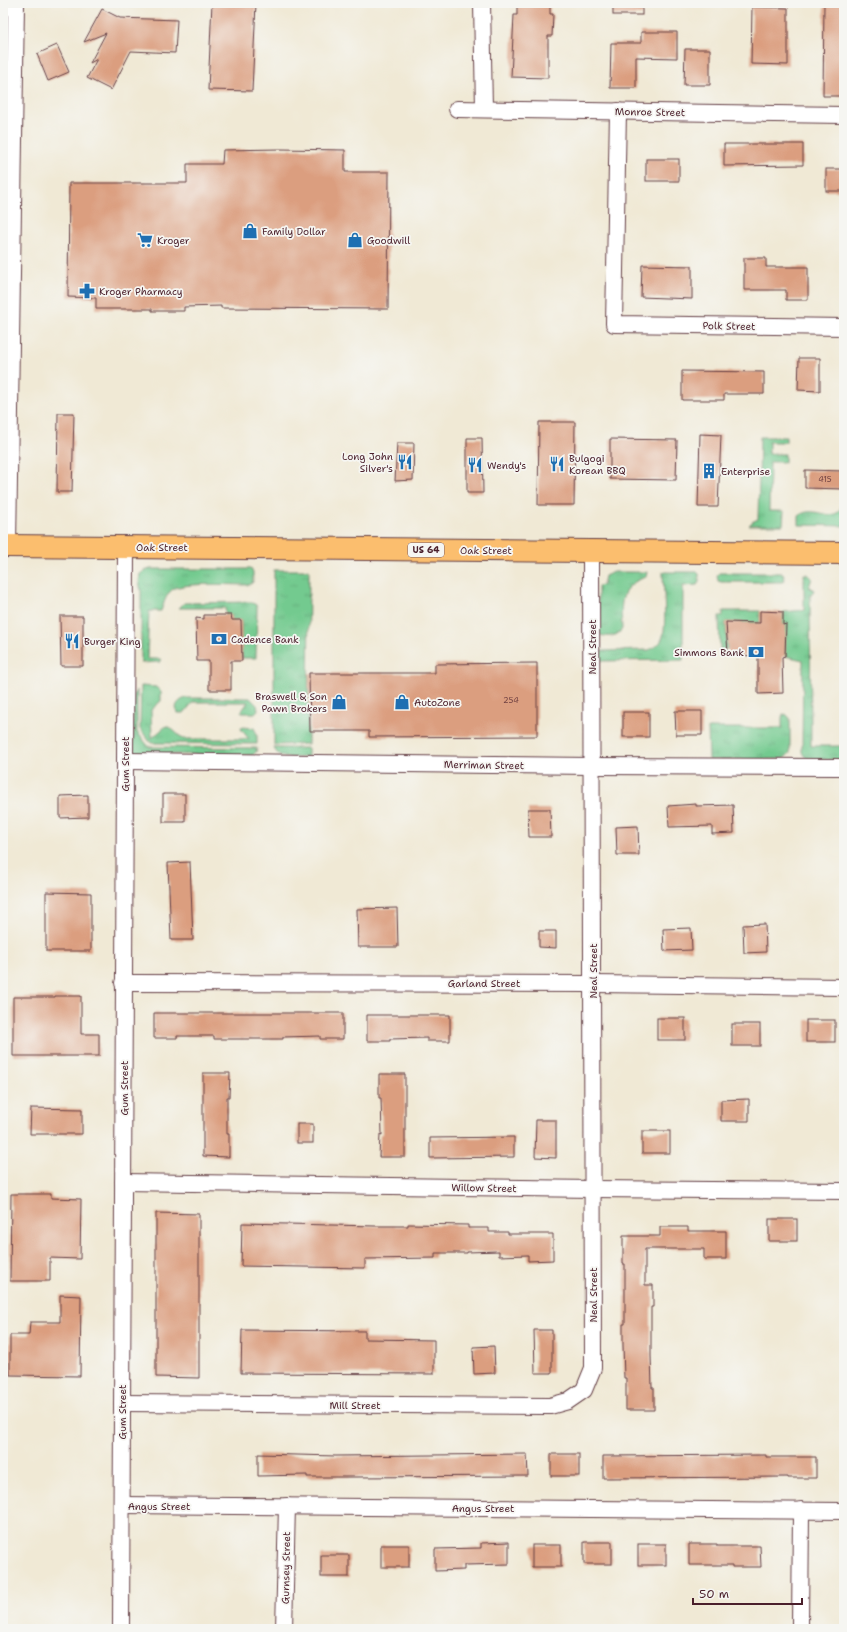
<svg xmlns="http://www.w3.org/2000/svg" width="847" height="1632" viewBox="0 0 847 1632" font-family="'Shantell Sans',sans-serif">
	<defs>
		<pattern id="grass-tufts" width="24" height="20" patternUnits="userSpaceOnUse"><rect width="24" height="20" fill="#73ca8f"/><path d="M3 7l-1-3M5 7V3M7 7l1-3M15 17l-1-3M17 17v-4M19 17l1-3" fill="none" stroke="#65ad7c"/></pattern>
	</defs>
	<rect width="100%" height="100%" fill="#f6f6f2"/>
	<filter id="ink" filterUnits="userSpaceOnUse"><feTurbulence type="fractalNoise" baseFrequency=".025" numOctaves="2"/><feDisplacementMap in="SourceGraphic" scale="8" xChannelSelector="R" yChannelSelector="G"/><feConvolveMatrix kernelMatrix="1 2 1 2 8 2 1 2 1" color-interpolation-filters="sRGB"/></filter>
	<filter id="wash" filterUnits="userSpaceOnUse"><feTurbulence type="fractalNoise" baseFrequency=".012" numOctaves="4" result="noise"/><feDisplacementMap in="SourceGraphic" scale="16" xChannelSelector="R" yChannelSelector="G"/><feGaussianBlur stdDeviation="0.9" result="paint"/><feColorMatrix in="noise" values="0 0 0 0 0 0 0 0 0 0 0 0 0 0 0 0 0 1.4 0 .05"/><feComposite in="paint" operator="in"/></filter>
	<g filter="url(#wash)">
		<rect width="100%" height="100%" fill="#f0e9d5"/>
		<g fill="url(#grass-tufts)" stroke="#5e745d">
			<path d="M760,437H786V442H769V454H785V462H770L769,511H784L783,525H749L752,522L758,519Z"/>
			<path d="M844,486V526L799,525V516C816,500 844,538 844,486Z"/>
			<path d="M151,569H251L253,573V582L249,585C232,585 186,582 173,589C166,594 164,603 161,611H149L147,659H160L162,660L160,662L141,663V591L139,581L140,574L146,570Z"/>
			<path d="M274,570H309L308,744L274,745Z"/>
			<path d="M613,572H647L646,577C618,586 621,604 622,629C618,637 606,638 598,634V586L603,585L605,576Z"/>
			<path d="M663,572H697L699,574V582L697,585L683,586V660L598,661V652L601,651L649,650C653,648 658,646 661,641C668,630 663,587 663,572Z"/>
			<path d="M719,573H783L785,580L783,582H721L718,581L717,575Z"/>
			<path d="M804,574H808L812,578L809,587L814,590L810,597L811,746H844V760L808,759L804,756L802,752L803,660L785,656L786,625H783V612L804,610Z"/>
			<path d="M251,602L256,605L257,607L256,658H242L241,620H232L231,615H226L225,608H179L184,603Z"/>
			<path d="M723,611H760V623L726,622L727,649L720,650L719,616H723Z"/>
			<path d="M141,686L156,687L161,692V701L151,710L152,738L166,726L172,729L183,739H249L241,729L242,727L254,728L257,734V744L151,743L140,729Z"/>
			<path d="M137,690V732L149,747L257,748L256,752L253,755L139,754L134,751L133,742V696Z"/>
			<path d="M186,698H250L257,705L258,710L255,713H242L241,712L248,702H193L184,713H178C173,706 179,700 186,698Z"/>
			<path d="M786,714L790,718V753L784,759L709,760L708,728H782V717L783,715Z"/>
			<path d="M274,748H308V757C295,757 280,762 274,748Z"/>
		</g>
		<g id="blocks">
			<g fill="#db9e7f">
				<path d="M212,3H256L252,91L208,90Z"/>
				<path d="M517,3H550V14H553L552,36H548V78L511,77L514,15H517Z"/>
				<rect x="613" y="3" width="29" height="12"/>
				<path d="M824,3H844V96H823Z"/>
				<path d="M752,7L788,8V65L751,64Z"/>
				<path d="M102,9L120,18L177,20L175,53L131,51L111,90L87,78L97,59L90,63L106,33L84,42Z"/>
				<path d="M641,32H677V58L636,57V88H610L611,43H641Z"/>
				<path d="M57,45L69,72L48,81L37,54Z"/>
				<path d="M685,49H710V85H684Z"/>
				<path d="M724,144H803V165L724,166Z"/>
				<path d="M280,149L345,150V172H389L388,309L221,308V306L184,307V311H152V309H96V298L68,297L69,183H187V164H222L223,150Z"/>
				<rect x="646" y="159" width="33" height="22"/>
				<rect x="826" y="169" width="18" height="22"/>
				<path d="M744,258H766V267H808V300H786V290H744Z"/>
				<path d="M642,265L692,266V299L641,297Z"/>
				<path d="M799,358H820V391L798,390Z"/>
				<path d="M682,371L764,372V394H724V400H682Z"/>
				<path d="M58,413H74L72,492H57Z"/>
				<path d="M539,422H575L574,505H538Z"/>
				<path d="M700,434L721,435L718,507H698Z"/>
				<path d="M467,438H482L483,493H467Z"/>
				<path d="M610,439L677,440L676,480L610,479Z"/>
				<path d="M397,443H414L413,480L395,481Z"/>
				<path d="M805,470L844,471V489L805,488Z"/>
				<path d="M760,611L783,612V625L786,624L785,656L782,657L783,693L758,694V656L728,655L726,622L760,623Z"/>
				<path d="M204,615H231L232,620H241L242,661H231V690H209V661H197L196,618L204,619Z"/>
				<path d="M60,616H83V666H61Z"/>
				<path d="M537,663V736L369,737V731H310L309,673H435V664Z"/>
				<path d="M675,711H702V735H676Z"/>
				<rect x="623" y="712" width="26" height="25"/>
				<rect x="163" y="794" width="22" height="28"/>
				<path d="M88,795V817L60,818V796Z"/>
				<path d="M696,804V806L733,805L734,833L712,834V826L669,827L668,806Z"/>
				<path d="M528,809H550L551,837H529Z"/>
				<path d="M638,826L639,855H617L616,827Z"/>
				<path d="M190,862L193,940H171L168,863Z"/>
				<path d="M46,892L91,893V951H46Z"/>
				<path d="M397,908L398,947H358L357,909Z"/>
				<path d="M765,924L766,952L744,953L743,925Z"/>
				<path d="M691,928L692,950L664,951L663,929Z"/>
				<path d="M539,931H556V948L539,947Z"/>
				<path d="M55,996H81V1034H99V1056H13V997H55Z"/>
				<path d="M154,1013H343V1039H320V1036L283,1037V1039H214V1036H177V1038H154Z"/>
				<path d="M367,1015H450V1041H427V1038L390,1039V1041H367Z"/>
				<rect x="657" y="1018" width="28" height="22"/>
				<rect x="806" y="1020" width="29" height="22"/>
				<rect x="732" y="1024" width="28" height="22"/>
				<path d="M203,1073H230L229,1097H227V1134H229V1157L203,1156Z"/>
				<path d="M379,1074H405V1157H379L380,1134L382,1135L381,1098H379Z"/>
				<path d="M749,1099V1121H721V1100Z"/>
				<path d="M31,1108L82,1109V1134H30Z"/>
				<path d="M536,1120H556V1158L535,1157Z"/>
				<rect x="297" y="1124" width="16" height="19"/>
				<rect x="642" y="1131" width="28" height="22"/>
				<path d="M514,1137V1157L430,1158V1138Z"/>
				<path d="M11,1194H51V1198L81,1199L80,1259L50,1258V1281H10Z"/>
				<path d="M156,1213L199,1214V1378L156,1377Z"/>
				<rect x="769" y="1219" width="28" height="22"/>
				<path d="M242,1223L375,1226H408V1224L468,1225V1228H489V1232H508V1234H553V1260L528,1261V1255L499,1256V1251L467,1252V1253H435V1258L365,1259V1268L241,1266Z"/>
				<path d="M660,1227H688V1231H726V1259H704V1249H645V1285H653V1307H651V1356L652,1388H654V1410H626V1378H624L623,1345V1324H625V1264H623V1236H660Z"/>
				<path d="M60,1295L81,1296L80,1376L10,1375V1335H29L30,1322H60Z"/>
				<path d="M242,1330L365,1331V1339L434,1340V1374L241,1373Z"/>
				<path d="M534,1330H552V1373H535Z"/>
				<path d="M494,1346L495,1373L474,1374L473,1347Z"/>
				<path d="M258,1454L336,1456L527,1454L528,1476L355,1477H307V1475L258,1476Z"/>
				<rect x="551" y="1454" width="28" height="22"/>
				<path d="M766,1455V1457H816V1478H788V1477L603,1478V1456Z"/>
				<path d="M509,1542V1564L464,1565V1570L435,1571V1549L481,1548V1543Z"/>
				<rect x="584" y="1542" width="28" height="22"/>
				<rect x="638" y="1544" width="28" height="21"/>
				<path d="M689,1544H717V1546H760L761,1567H732V1565H689Z"/>
				<rect x="381" y="1545" width="28" height="22"/>
				<rect x="532" y="1545" width="29" height="22"/>
				<rect x="321" y="1555" width="28" height="22"/>
			</g>
		</g>
	</g>
	<g filter="url(#ink)">
		<use href="#blocks" fill-opacity="0" stroke="#633d44" stroke-width="1"/>
		<g fill="none" stroke-linecap="round" stroke-linejoin="round">
			<defs>
				<g id="minor">
					<path d="M482,3L484,109"/>
					<path d="M457,109L844,115"/>
					<path d="M618,111L614,324L844,327"/>
					<path d="M8,546L16,3"/>
					<path d="M125,761L592,766L844,767"/>
					<path d="M123,983L593,984L844,987"/>
					<path d="M123,1182L593,1189L844,1191"/>
					<path d="M122,1403L550,1406L568,1401L584,1390L593,1368L591,551"/>
					<path d="M122,1505L844,1511"/>
					<path d="M121,1629L126,547"/>
					<path d="M284,1629L287,1506"/>
					<path d="M800,1629L801,1510"/>
				</g>
				<path id="highway" d="M3,546L844,553"/>
			</defs>
			<use href="#minor" stroke="#633d44" stroke-width="18"/>
			<use href="#highway" stroke="#633d44" stroke-width="24"/>
			<use href="#minor" stroke="#fff" stroke-width="16"/>
			<use href="#highway" stroke="#fbbe6e" stroke-width="22"/>
		</g>
	</g>
	<defs>
		<symbol id="shop-bare" viewBox="-9 -9 18 18"><path d="M-5-2.5h2.3a2.7 3.5 0 0 1 5.4 0H5L5.5 6h-11ZM-1.5-2.5h3a1.5 2.3 0 0 0-3 0Z" fill="#1f6fb2" stroke="#f6f6f2" stroke-width="2.5" paint-order="stroke"/></symbol>
		<symbol id="supermarket-bare" viewBox="-9 -9 18 18"><path d="M-6-5.5h2.5l.6 2H6L4.5 2H-2.5L-4.4-4H-6ZM-1.5 3.2a1.3 1.3 0 1 0 .1 0ZM3 3.2a1.3 1.3 0 1 0 .1 0Z" fill="#1f6fb2" stroke="#f6f6f2" stroke-width="2.5" paint-order="stroke"/></symbol>
		<symbol id="pharmacy-bare" viewBox="-9 -9 18 18"><path d="M-2-6h4v4h4v4h-4v4h-4v-4h-4v-4h4Z" fill="#1f6fb2" stroke="#f6f6f2" stroke-width="2.5" paint-order="stroke"/></symbol>
		<symbol id="restaurant-bare" viewBox="-9 -9 18 18"><path d="M-5-6h1v4h1v-4h1v4h1v-4h1v5L-1.5 .5V6h-2V.5L-5-1ZM5-6V6H3V1.5H1.5Q1.5-4 5-6Z" fill="#1f6fb2" stroke="#f6f6f2" stroke-width="2.5" paint-order="stroke"/></symbol>
		<symbol id="building-bare" viewBox="-9 -9 18 18"><path d="M-4-6H4V6H1V3H-1V6H-4ZM-2.5-4.3h1.7v1.8h-1.7ZM.8-4.3h1.7v1.8H.8ZM-2.5-1h1.7V.8h-1.7ZM.8-1h1.7V.8H.8Z" fill="#1f6fb2" stroke="#f6f6f2" stroke-width="2.5" paint-order="stroke"/></symbol>
		<symbol id="bank-bare" viewBox="-9 -9 18 18"><path d="M-6-4H6V4H-6ZM0-2.3a2.3 2.3 0 1 0 0 4.6a2.3 2.3 0 1 0 0-4.6Z" fill="#1f6fb2" stroke="#f6f6f2" stroke-width="2.5" paint-order="stroke"/></symbol>
	</defs>
	<g fill-rule="evenodd">
		<use href="#shop-bare" x="239" y="220" width="22" height="22"/>
		<use href="#supermarket-bare" x="134" y="229" width="22" height="22"/>
		<use href="#shop-bare" x="344" y="229" width="22" height="22"/>
		<use href="#pharmacy-bare" x="76" y="280" width="22" height="22"/>
		<use href="#restaurant-bare" x="394" y="451" width="22" height="22"/>
		<use href="#restaurant-bare" x="546" y="453" width="22" height="22"/>
		<use href="#restaurant-bare" x="464" y="454" width="22" height="22"/>
		<use href="#building-bare" x="698" y="460" width="22" height="22"/>
		<use href="#bank-bare" x="208" y="628" width="22" height="22"/>
		<use href="#restaurant-bare" x="61" y="630" width="22" height="22"/>
		<use href="#bank-bare" x="745" y="641" width="22" height="22"/>
		<use href="#shop-bare" x="328" y="691" width="22" height="22"/>
		<use href="#shop-bare" x="391" y="691" width="22" height="22"/>
	</g>
	<g text-anchor="middle" dominant-baseline="central" stroke-width="3.5" stroke-linejoin="round" paint-order="stroke">
		<g font-size="8" fill="#6e3f40">
			<text x="825" y="479">415</text>
			<text x="511" y="700">254</text>
		</g>
		<rect fill="#f6f6f2" stroke="#7e6067" stroke-width="1" x="408" y="543" width="36" height="14" rx="3"/>
		<g font-size="9" font-weight="bold" fill="#4a1f2b">
			<text x="426" y="550">US 64</text>
		</g>
		<g font-size="10" fill="#4a1f2b" stroke="#f6f6f2">
			<text transform="translate(650 112) rotate(1)">Monroe Street</text>
			<text transform="translate(729 326) rotate(1)">Polk Street</text>
			<text x="162" y="547">Oak Street</text>
			<text x="486" y="550">Oak Street</text>
			<text transform="translate(592 647) rotate(-90)">Neal Street</text>
			<text transform="translate(125 764) rotate(-90)">Gum Street</text>
			<text transform="translate(484 765) rotate(1)">Merriman Street</text>
			<text transform="translate(593 971) rotate(-90)">Neal Street</text>
			<text x="484" y="983">Garland Street</text>
			<text transform="translate(124 1088) rotate(-90)">Gum Street</text>
			<text transform="translate(484 1188) rotate(1)">Willow Street</text>
			<text transform="translate(593 1295) rotate(-90)">Neal Street</text>
			<text x="355" y="1405">Mill Street</text>
			<text transform="translate(122 1412) rotate(-90)">Gum Street</text>
			<text x="159" y="1506">Angus Street</text>
			<text x="483" y="1508">Angus Street</text>
			<text transform="translate(286 1568) rotate(-89)">Gurnsey Street</text>
		</g>
		<g font-size="10" fill="#4a1f2b" stroke="#f6f6f2" text-anchor="start">
			<text x="262" y="231">Family Dollar</text>
			<text x="157" y="240">Kroger</text>
			<text x="367" y="240">Goodwill</text>
			<text x="99" y="291">Kroger Pharmacy</text>
			<text x="393" y="456" text-anchor="end">Long John<tspan x="393" dy="12">Silver's</tspan></text>
			<text x="569" y="458">Bulgogi<tspan x="569" dy="12">Korean BBQ</tspan></text>
			<text x="487" y="465">Wendy's</text>
			<text x="721" y="471">Enterprise</text>
			<text x="231" y="639">Cadence Bank</text>
			<text x="84" y="641">Burger King</text>
			<text x="744" y="652" text-anchor="end">Simmons Bank</text>
			<text x="327" y="696" text-anchor="end">Braswell &amp; Son<tspan x="327" dy="12">Pawn Brokers</tspan></text>
			<text x="414" y="702">AutoZone</text>
		</g>
	</g>
	<rect width="847" height="1632" fill="none" stroke="#f6f6f2" stroke-width="16"/>
	<path d="M693 1598v6h109v-6" fill="none" stroke="#4a1f2b" stroke-width="2"/>
	<text x="699" y="1598" font-size="12" fill="#4a1f2b" stroke="#f6f6f2" stroke-width="3" paint-order="stroke">50 m</text>
</svg>
